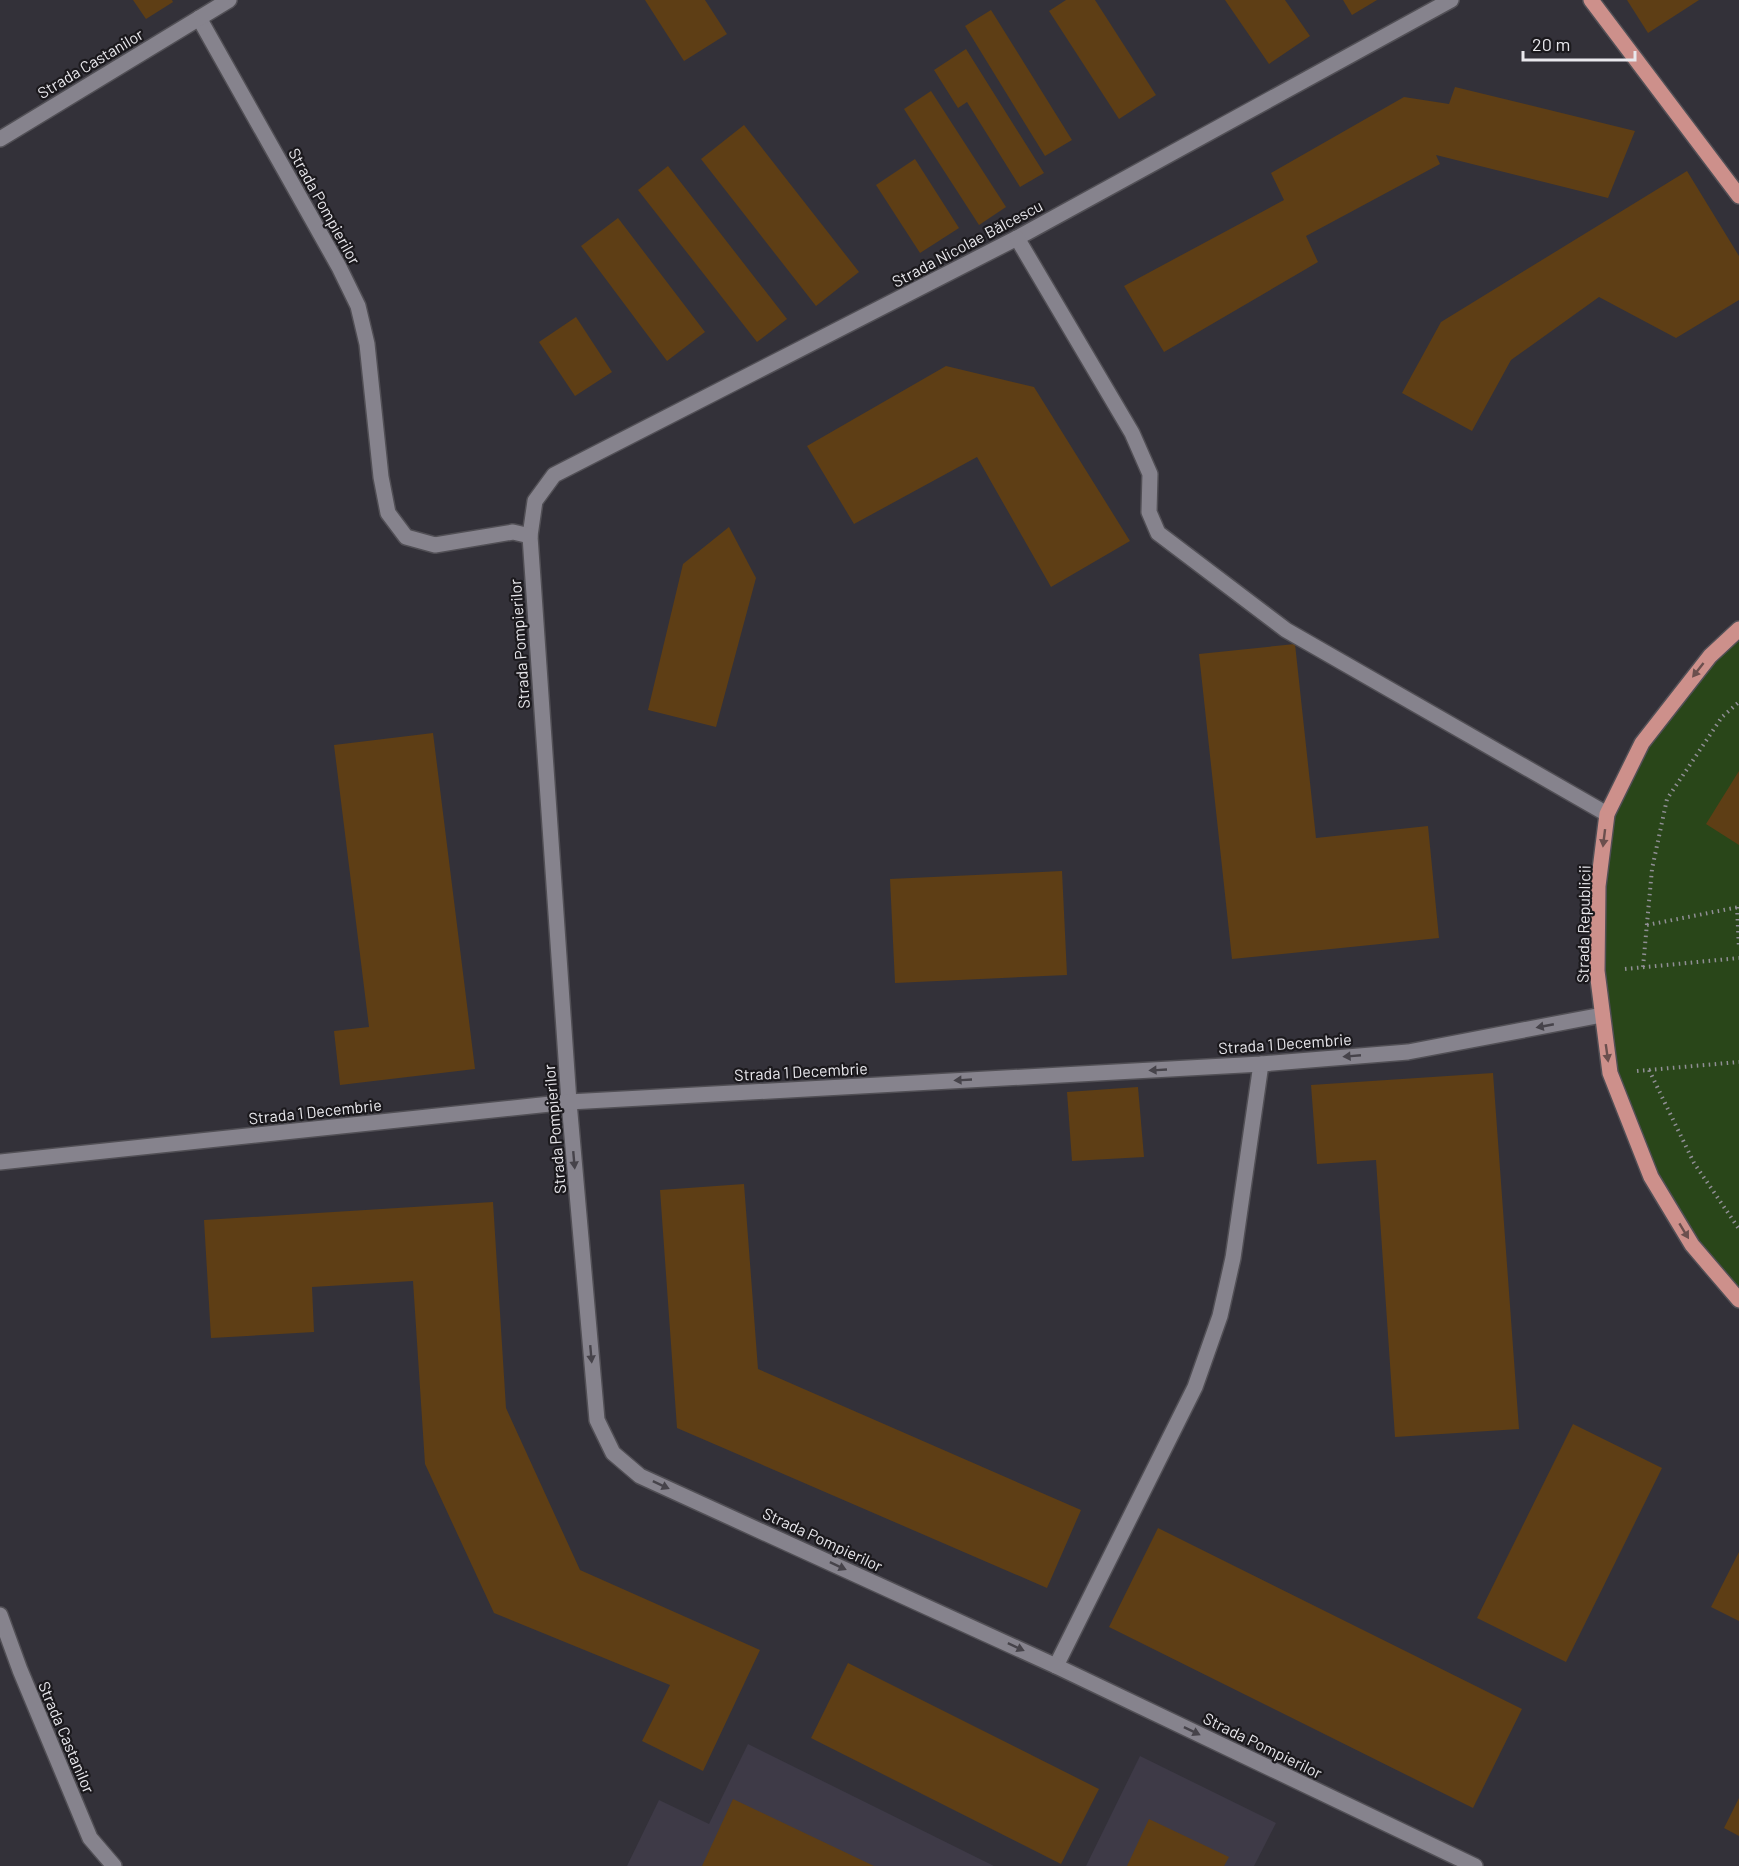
<svg xmlns="http://www.w3.org/2000/svg" width="1739" height="1866" viewBox="0 0 1739 1866" font-family="Barlow,sans-serif">
	<rect width="100%" height="100%" fill="#333139"/>
	<g fill="#3e3a47">
		<path d="M748,1744L994,1866H627L659,1800L709,1824Z"/>
		<path d="M1140,1756L1276,1823L1254,1866H1086Z"/>
	</g>
	<path fill="#294619" d="M1739,629V1300L1651,1177L1614,1082L1602,1015L1607,814L1642,743Z"/>
	<g fill="#5e3e15">
		<path d="M133,0H172L173,2L146,19Z"/>
		<path d="M645,0H705L727,34L684,61Z"/>
		<path d="M1066,0H1095L1156,95L1119,119L1049,11Z"/>
		<path d="M1225,0H1285L1310,36L1269,64Z"/>
		<path d="M1343,0H1377L1352,15Z"/>
		<path d="M1627,0H1699L1648,33Z"/>
		<path d="M991,10L1072,140L1045,156L965,26Z"/>
		<path d="M966,49L1044,173L1020,187L967,102L958,108L934,70Z"/>
		<path d="M1455,87L1635,131L1608,198L1436,155L1440,164L1306,236L1318,262L1164,352L1124,286L1284,200L1271,173L1404,97L1449,104Z"/>
		<path d="M931,91L1006,207L979,225L904,109Z"/>
		<path d="M744,125L859,272L816,306L701,159Z"/>
		<path d="M915,159L959,228L920,253L876,185Z"/>
		<path d="M668,166L787,319L757,342L638,190Z"/>
		<path d="M1687,171L1739,256V300L1676,338L1599,297L1511,360L1472,431L1402,393L1441,322Z"/>
		<path d="M618,218L705,332L667,361L581,246Z"/>
		<path d="M576,317L612,372L575,396L539,342Z"/>
		<path d="M946,366L1034,387L1130,541L1051,587L977,457L854,524L807,446Z"/>
		<path d="M729,527L756,578L716,727L648,710L683,564Z"/>
		<path d="M1295,644L1316,838L1428,826L1439,938L1232,959L1199,654Z"/>
		<path d="M433,733L475,1069L340,1085L334,1031L369,1027L334,745Z"/>
		<path d="M1739,771V845L1706,824Z"/>
		<path d="M1062,871L1067,975L895,983L890,879Z"/>
		<path d="M1493,1073L1519,1429L1395,1437L1376,1160L1317,1164L1311,1085Z"/>
		<path d="M1138,1087L1144,1157L1072,1161L1067,1092Z"/>
		<path d="M744,1184L758,1369L1081,1510L1047,1588L677,1428L660,1190Z"/>
		<path d="M493,1202L506,1408L580,1570L760,1650L703,1771L642,1741L670,1685L494,1613L425,1464L413,1281L312,1287L314,1332L211,1338L204,1220Z"/>
		<path d="M1573,1424L1662,1468L1566,1662L1477,1618Z"/>
		<path d="M1158,1528L1522,1709L1473,1808L1109,1627Z"/>
		<path d="M1739,1552V1621L1711,1607Z"/>
		<path d="M848,1663L1099,1789L1061,1864L811,1738Z"/>
		<path d="M1739,1798V1836L1724,1828Z"/>
		<path d="M733,1799L874,1866H702Z"/>
		<path d="M1149,1819L1229,1857L1224,1866H1127Z"/>
	</g>
	<g fill="none" stroke-linecap="round" stroke-linejoin="round">
		<defs>
			<path id="service" d="M1056,1666L1195,1387L1220,1316L1233,1258L1261,1064"/>
			<g id="minor">
				<path d="M1451,0L1017,238L554,475L535,501L530,536L569,1102L597,1420L613,1453L640,1476L1056,1666L1475,1866"/>
				<path d="M199,18L339,267L358,306L367,344L381,477L388,513L406,537L435,545L513,532L530,536"/>
				<path d="M0,139L229,0"/>
				<path d="M1017,238L1132,433L1150,474L1149,512L1158,533L1286,630L1607,814"/>
				<path d="M0,1162L569,1102L1261,1064L1408,1052L1602,1015"/>
				<path d="M0,1615L20,1670L90,1838L114,1866"/>
			</g>
			<g id="primary">
				<path d="M1591,0L1739,196"/>
				<path d="M1739,629L1710,656L1642,743L1607,814L1598,886L1597,971L1610,1073L1651,1177L1692,1245L1739,1300"/>
			</g>
		</defs>
		<use href="#service" stroke="#514f55" stroke-width="18"/>
		<use href="#minor" stroke="#514f55" stroke-width="18"/>
		<use href="#primary" stroke="#514f55" stroke-width="18"/>
		<g stroke="#908f95" stroke-width="4" stroke-dasharray="1.5 4.5" stroke-linecap="butt">
			<path d="M1737,907L1739,949"/>
			<path d="M1647,925L1739,907"/>
			<path d="M1643,967L1652,869L1667,799L1722,717L1739,702"/>
			<path d="M1625,969L1739,958"/>
			<path d="M1649,1070L1694,1163L1739,1229"/>
			<path d="M1637,1071L1739,1062"/>
		</g>
		<use href="#service" stroke="#86838d" stroke-width="15"/>
		<use href="#minor" stroke="#86838d" stroke-width="15"/>
		<use href="#primary" stroke="#cd908b" stroke-width="15"/>
	</g>
	<defs><path id="oneway-solid" d="M-6-.8H1V-3.2L6.5 0L1 3.2V.8H-6Z" transform="scale(1.5)"/></defs>
	<g fill="#6b4f4e">
		<use href="#oneway-solid" transform="translate(1698 670) rotate(128)"/>
		<use href="#oneway-solid" transform="translate(1604 838) rotate(97)"/>
		<use href="#oneway-solid" transform="translate(1607 1053) rotate(82)"/>
		<use href="#oneway-solid" transform="translate(1684 1231) rotate(59)"/>
	</g>
	<g fill="#46434a">
		<use href="#oneway-solid" transform="translate(1545 1026) rotate(169)"/>
		<use href="#oneway-solid" transform="translate(1352 1056) rotate(175)"/>
		<use href="#oneway-solid" transform="translate(1158 1070) rotate(177)"/>
		<use href="#oneway-solid" transform="translate(963 1080) rotate(177)"/>
		<use href="#oneway-solid" transform="translate(574 1160) rotate(85)"/>
		<use href="#oneway-solid" transform="translate(591 1354) rotate(85)"/>
		<use href="#oneway-solid" transform="translate(661 1485) rotate(25)"/>
		<use href="#oneway-solid" transform="translate(838 1566) rotate(25)"/>
		<use href="#oneway-solid" transform="translate(1016 1647) rotate(25)"/>
		<use href="#oneway-solid" transform="translate(1192 1731) rotate(26)"/>
	</g>
	<g text-anchor="middle" dominant-baseline="central" stroke-width="4.5" stroke-linejoin="round" paint-order="stroke">
		<g font-size="16" fill="#e9e8ed" stroke="#1b191d">
			<text transform="translate(90 63) rotate(-31)">Strada Castanilor</text>
			<text transform="translate(325 206) rotate(61)">Strada Pompierilor</text>
			<text transform="translate(967 243) rotate(-28)">Strada Nicolae Bălcescu</text>
			<text transform="translate(519 644) rotate(-94)">Strada Pompierilor</text>
			<text transform="translate(1583 924) rotate(-89)">Strada Republicii</text>
			<text transform="translate(1285 1043) rotate(-4)">Strada 1 Decembrie</text>
			<text transform="translate(801 1071) rotate(-3)">Strada 1 Decembrie</text>
			<text transform="translate(315 1111) rotate(-6)">Strada 1 Decembrie</text>
			<text transform="translate(554 1129) rotate(-95)">Strada Pompierilor</text>
			<text transform="translate(823 1539) rotate(25)">Strada Pompierilor</text>
			<text transform="translate(67 1737) rotate(67)">Strada Castanilor</text>
			<text transform="translate(1263 1745) rotate(26)">Strada Pompierilor</text>
		</g>
	</g>
	<path d="M1523 51v9h112v-9" fill="none" stroke="#e9e8ed" stroke-width="3"/>
	<text x="1532" y="51" font-size="18" fill="#e9e8ed" stroke="#1b191d" stroke-width="4.5" paint-order="stroke">20 m</text>
</svg>
